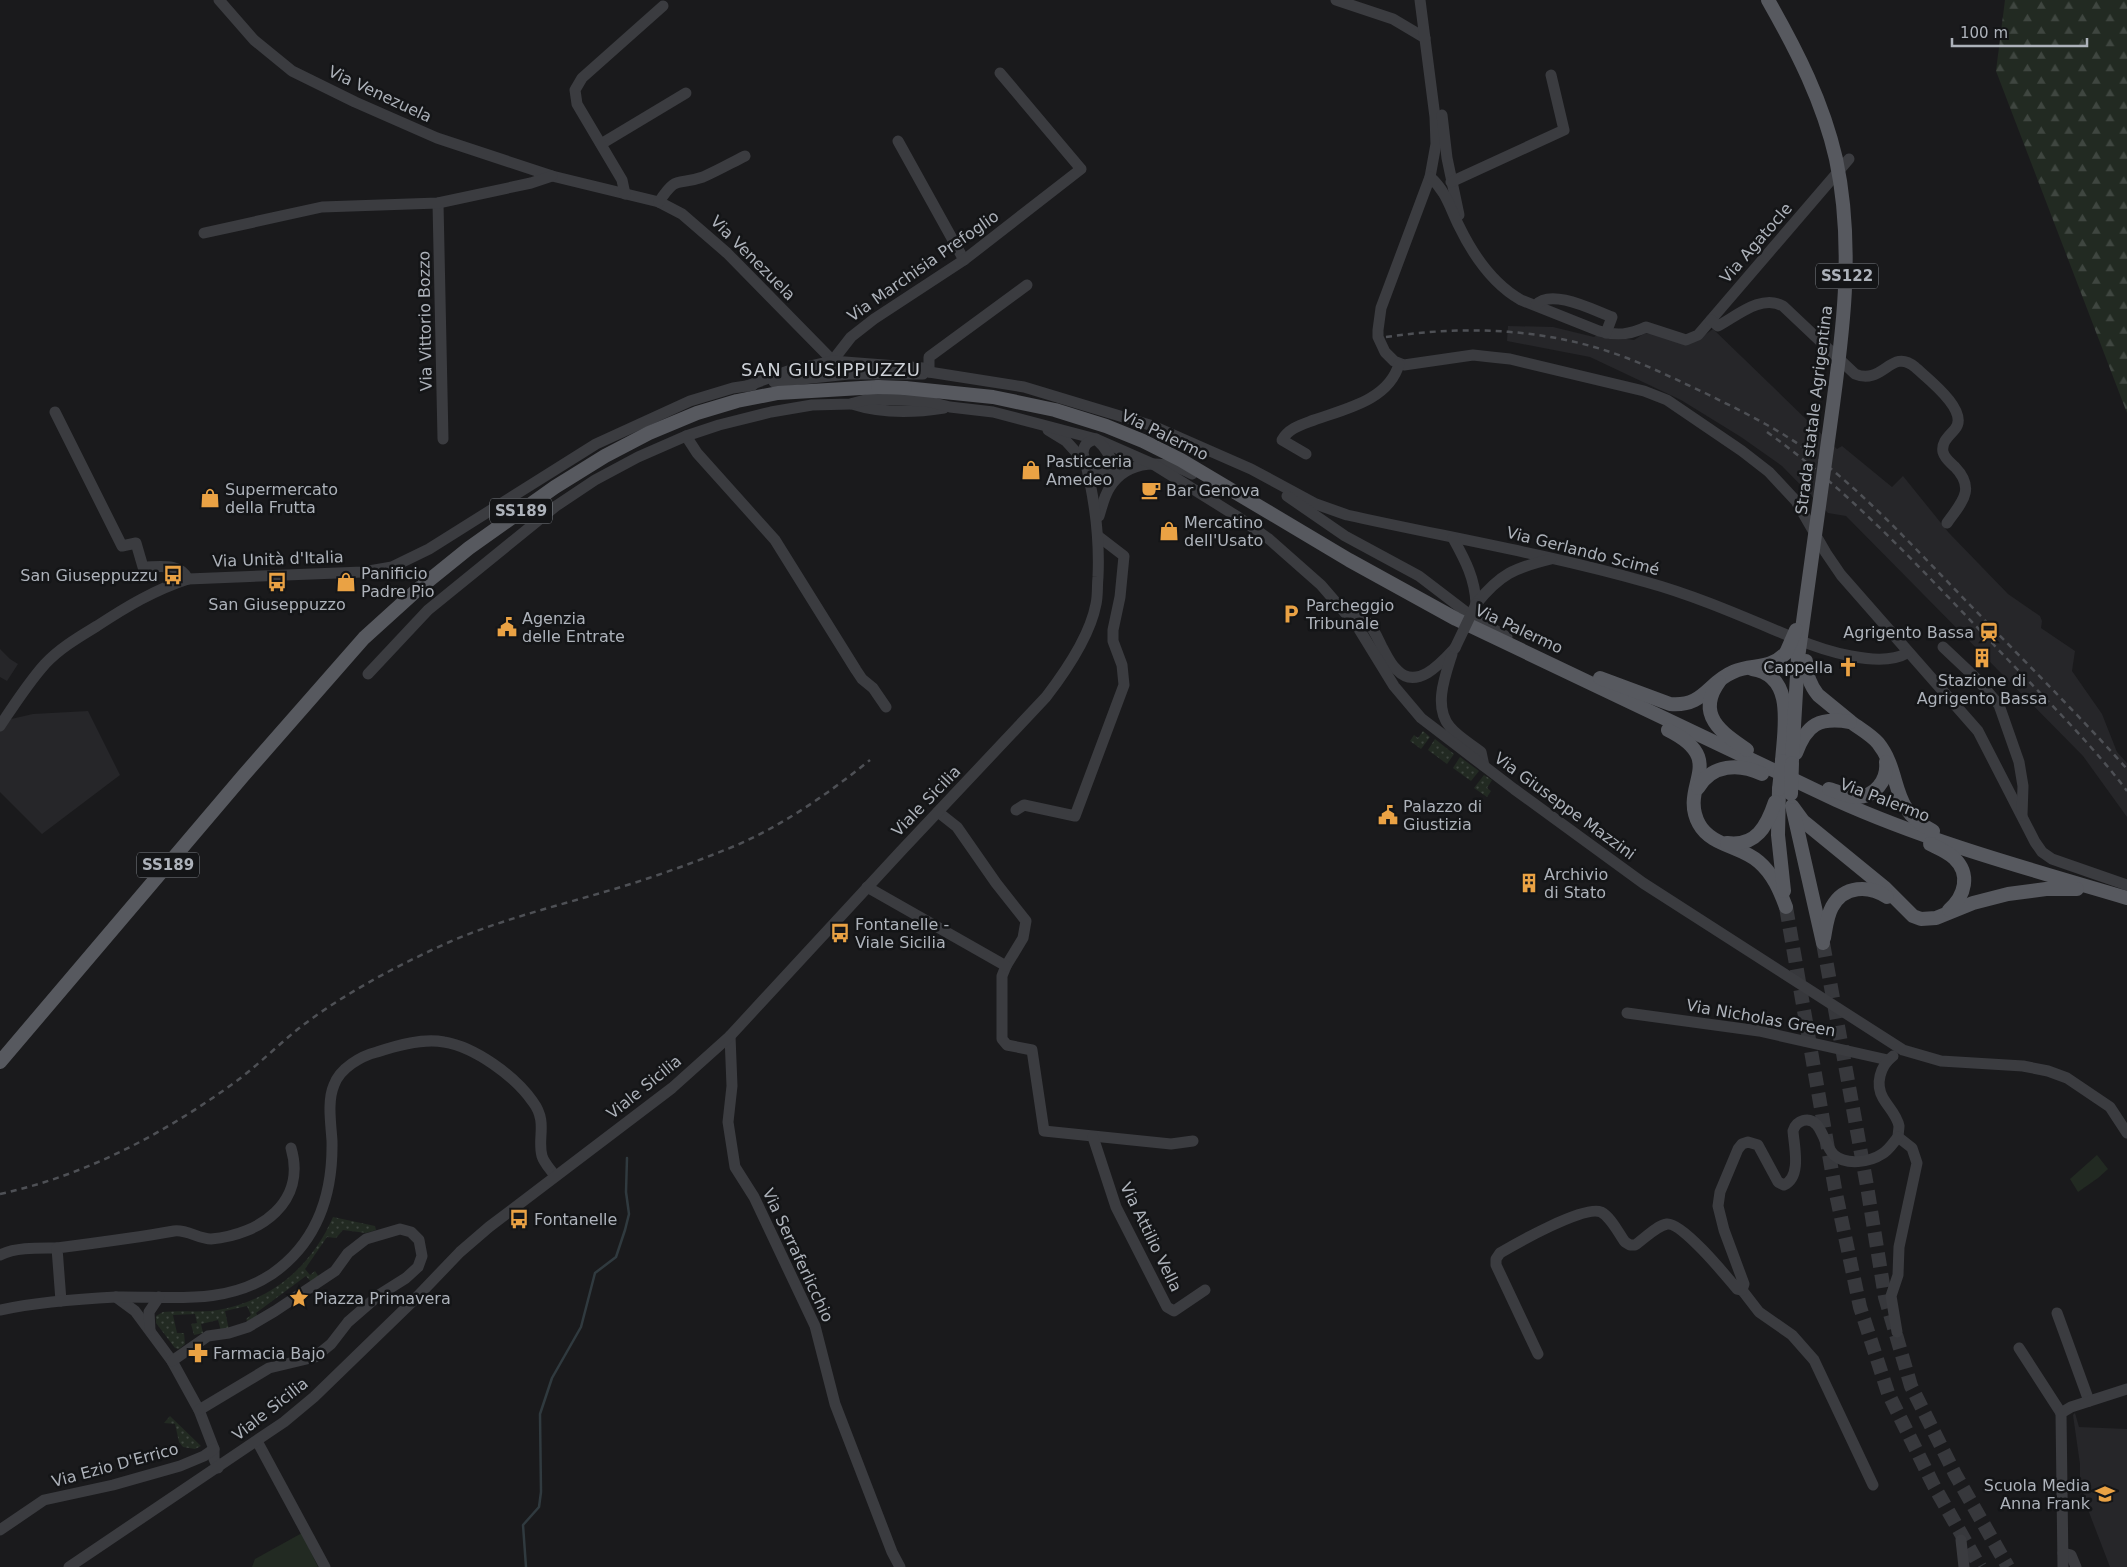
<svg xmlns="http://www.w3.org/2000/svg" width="2127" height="1567" viewBox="0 0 2127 1567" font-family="'DejaVu Sans',sans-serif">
	<defs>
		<pattern id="grass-dots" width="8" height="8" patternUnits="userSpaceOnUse" patternTransform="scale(1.25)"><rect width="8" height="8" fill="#222a22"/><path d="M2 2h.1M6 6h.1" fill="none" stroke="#3f4640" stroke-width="1.8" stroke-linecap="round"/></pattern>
		<pattern id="forest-firs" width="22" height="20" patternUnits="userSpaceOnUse" patternTransform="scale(1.25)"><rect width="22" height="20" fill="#222a22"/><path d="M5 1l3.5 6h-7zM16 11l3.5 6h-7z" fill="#3f4640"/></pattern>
	</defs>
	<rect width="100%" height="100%" fill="#1a1a1c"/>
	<g fill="#262629">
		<path d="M1508,326L1553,327L1594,337L1597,335L1634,340L1645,333L1698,340L1713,329L1837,449L1842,446L1892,487L1903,476L1949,533L2008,594L2040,616L2042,621L2041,628L2075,651L2072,671L2102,714L2117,752L2127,763V817L2083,756L1846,516L1828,513L1782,466L1741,437L1681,400L1590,357L1507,341Z"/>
		<path d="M0,649L10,659L18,664L7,681L0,677Z"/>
		<path d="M88,711L120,775L42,834L0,792V728L7,720L33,714Z"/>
		<path d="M2075,1413L2079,1427L2127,1429V1567H2110L2087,1507L2080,1481V1464L2073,1415Z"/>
	</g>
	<g fill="url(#grass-dots)">
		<path d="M1423,731L1430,737L1421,749L1410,741L1414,735L1418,738Z"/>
		<path d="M1435,739L1454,754L1447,764L1428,750Z"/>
		<path d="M1460,757L1479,771L1471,781L1453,768Z"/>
		<path d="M1484,775L1492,780L1487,788L1491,791L1487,797L1474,788Z"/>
		<path d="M333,1217L375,1226L376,1230L366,1233L343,1230L336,1238L327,1237L305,1269L310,1275L315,1271L319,1277L312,1283L306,1276L256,1313L259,1318L249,1324L246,1319L251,1315L247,1306L225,1311L229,1330L221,1331L218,1320L201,1324L203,1333L194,1335L191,1324L197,1323L195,1314L173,1315L177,1333H184L185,1344L179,1349L175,1348L156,1323V1316L163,1312C181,1310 199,1313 218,1310C271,1301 312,1266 333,1217Z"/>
		<path d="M170,1416L172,1418L201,1446L195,1449L183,1447L179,1442L175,1424L164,1423Z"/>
	</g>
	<path fill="url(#forest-firs)" d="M2005,0H2127V413L1996,71Z"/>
	<g fill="#222a22">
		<path d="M2097,1155L2108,1169L2098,1178L2078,1192L2070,1179Z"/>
		<path d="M302,1533L318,1567H252L255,1559Z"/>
	</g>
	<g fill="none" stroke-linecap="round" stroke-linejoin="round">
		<path stroke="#303a3f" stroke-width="2.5" d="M526,1567L523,1525L539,1507L541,1492L540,1414L552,1378L581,1327L595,1273L616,1257L625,1230L629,1214L626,1192L627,1158"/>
		<g stroke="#37383c" stroke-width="14" stroke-dasharray="14 7" stroke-linecap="butt">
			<path d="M1786,907L1835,1189L1860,1307L1888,1393L1934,1486L1980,1567"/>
			<path d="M1823,943L1867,1186L1885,1297L1911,1386L1955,1474L2008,1567"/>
		</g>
		<g stroke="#3b3c40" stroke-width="11">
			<path d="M219,0L254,40L292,71L355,102L437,138L552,176L659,202L682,214L727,253L837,365"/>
			<path d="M1336,0L1393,19L1425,38"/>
			<path d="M1420,0L1435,117L1436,144L1430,177L1381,308L1378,330V337L1385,352L1394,361L1404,365L1473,355L1491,357L1510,359L1644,391L1667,400L1742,451L1769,472L1796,501L1826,553L1841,575L1978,731L2035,842L2042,852L2052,859L2127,885"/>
			<path d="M1442,115L1447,158L1459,215"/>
			<path d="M898,141L964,260"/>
			<path d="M601,144L686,93"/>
			<path d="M1430,177C1446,191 1450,208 1459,226C1473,255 1493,284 1521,300L1599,331C1616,336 1630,335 1646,327L1686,340L1698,335L1849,159"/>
			<path d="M1451,182L1564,130L1551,75"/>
			<path d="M625,194L622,180L577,104L575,90L582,78L663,6"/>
			<path d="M659,202C677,174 677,186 703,177C717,171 731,163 745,156"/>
			<path d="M438,203L443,439"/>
			<path d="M204,233L322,207L438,203L531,183L552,176"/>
			<path d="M1536,305C1551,288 1593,310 1612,317L1606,333"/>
			<path d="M1711,320L1718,326C1737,316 1761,294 1783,306L1855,374C1883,386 1891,347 1915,367C1928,379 1970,411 1955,429C1949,436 1941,442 1943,452C1945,459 1950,462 1955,467C1976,489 1962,502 1947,523"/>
			<path d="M830,364L851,337L874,319L964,260L1081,169L1000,73"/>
			<path d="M929,372V357L1027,285"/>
			<path d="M774,382L849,374H923"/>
			<path d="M747,386L788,371L832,361L923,368L929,372L1024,387L1153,426L1251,469L1316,504L1347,515C1446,537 1547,554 1646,582C1697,596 1746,618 1794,638C1822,650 1880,669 1907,653"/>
			<path d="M852,404C883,414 913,413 944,408"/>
			<path d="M55,412L122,546L136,543L143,567C158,567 180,562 188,579"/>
			<path d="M1048,430L1066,441L1085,462"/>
			<path d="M686,436L697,453L775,540L856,670L862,679L873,688L886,707"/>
			<path d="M1306,454L1282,440C1289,428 1301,425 1314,420C1345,409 1389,400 1399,364"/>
			<path d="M1287,496L1345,536L1419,576L1474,618L1507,637"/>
			<path d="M1099,516C1102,507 1104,496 1110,487C1128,459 1165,459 1192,474"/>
			<path d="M1453,538C1465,560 1475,578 1476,604"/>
			<path d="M1476,604C1500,574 1514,568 1551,559"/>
			<path d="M1344,609C1353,613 1362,616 1368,623C1374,629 1378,639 1382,647C1386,654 1390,664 1397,670C1417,691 1442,662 1455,648"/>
			<path d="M1943,647L1978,680L1999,705L2019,762L2023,786L2022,815"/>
			<path d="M1452,654C1445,676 1433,707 1450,727C1458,737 1471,744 1481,752L1484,766"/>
			<path d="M368,674L428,610L556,506L595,480L638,457L686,436L719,425L771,412L812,405L850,404L869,399L926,401L950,407L993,412L1096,439L1153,464L1238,517L1269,539L1321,585L1359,629L1394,686L1421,718L1514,789L1643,883L1903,1050L1941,1061L2023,1066L2048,1071L2067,1078L2110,1107L2127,1133"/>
			<path d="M0,726C14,705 28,683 45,664C60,648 79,637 97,626C126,607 154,590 188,579L363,572L392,567L429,549L596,444L690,401L733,388L753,385"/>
			<path d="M1016,810L1024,805L1075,816L1124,685L1122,665L1113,641V630L1120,597L1124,556L1098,536"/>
			<path d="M938,812L957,827L996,883L1026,921L1023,938L1006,966L1002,976V1039L1007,1045L1032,1050L1044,1131L1171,1144L1193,1141"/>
			<path d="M867,887L1006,966"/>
			<path d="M1627,1013L1759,1031L1888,1060"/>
			<path d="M730,1036L732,1086L728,1122L735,1167L754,1197L815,1326L835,1404L892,1552L900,1567"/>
			<path d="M1893,1056C1880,1066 1875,1084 1883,1098C1888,1107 1897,1115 1899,1126C1899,1129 1898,1134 1898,1137"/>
			<path d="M1093,1137L1116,1207L1167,1307L1174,1311L1205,1290"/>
			<path d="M0,1255C16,1247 39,1248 57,1248"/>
			<path d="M1742,1290L1759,1312L1792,1335L1814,1360L1873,1485"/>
			<path d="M116,1297L135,1311L172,1361L199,1410L214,1449V1459L218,1468"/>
			<path d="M61,1301L57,1248C96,1243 135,1238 174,1231C186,1229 199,1239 211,1239C260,1235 307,1202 291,1148"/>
			<path d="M0,1310C38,1302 77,1299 116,1297C170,1296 224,1306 272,1274C318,1242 333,1194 332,1141C331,1124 327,1101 334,1085C340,1068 361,1056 377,1052C398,1045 423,1038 444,1042C475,1047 515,1076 533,1102C548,1122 537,1138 542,1156C544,1163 551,1170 555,1176"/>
			<path d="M2057,1313L2089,1401"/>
			<path d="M150,1330L149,1312L159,1297"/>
			<path d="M1897,1332L1891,1296L1898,1275L1899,1247L1917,1163L1912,1148L1898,1137"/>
			<path d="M2019,1348L2061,1413"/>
			<path d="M1538,1354L1496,1265V1259L1500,1253C1517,1243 1584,1205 1601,1212C1611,1217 1619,1234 1625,1242L1630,1245H1635C1644,1239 1656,1226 1667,1224C1682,1222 1727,1277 1737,1289L1742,1290L1744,1284L1724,1230L1718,1206L1720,1192L1738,1149L1742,1144L1748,1142L1758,1145L1778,1182L1784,1185C1802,1177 1794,1146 1793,1131C1796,1120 1809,1116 1817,1125C1824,1134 1826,1147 1834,1155C1847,1166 1870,1162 1882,1154C1889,1150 1893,1143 1898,1137"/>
			<path d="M172,1361L208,1336L229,1333L248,1327L275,1311L335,1271L348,1253L366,1239L400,1229L411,1232L419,1240L422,1256L418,1267L406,1278L379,1295L348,1322L331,1344L315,1357L269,1368L199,1410"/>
			<path d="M257,1441L325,1567"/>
			<path d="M0,1530L44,1500L113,1485L180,1466L204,1456L214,1449"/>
			<path d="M1961,1540L1964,1567"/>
			<path d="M2063,1553L2071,1555L2076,1567"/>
			<path d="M69,1567L284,1422L314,1397L414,1300L460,1252L489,1227L672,1088L730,1036L901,851L1046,697C1066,671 1090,636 1096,604C1098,595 1097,586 1098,577C1100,534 1094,494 1083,453C1084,444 1087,442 1096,439C1106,448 1113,458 1114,472C1103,478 1094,471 1086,463"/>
			<path d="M2063,1567L2061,1413L2071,1407L2127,1389"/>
		</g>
		<g stroke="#57595f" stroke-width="14">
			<path d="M905,388L993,397L1055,410L1106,426L1143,441L1181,460L1349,560L1456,619L1836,800C1929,842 2029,869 2127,898"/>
			<path d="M1806,661C1806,674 1810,685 1818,695C1829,704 1840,713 1851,722C1860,729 1870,734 1878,743C1903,774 1888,809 1933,831"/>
			<path d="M1752,669C1796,675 1784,730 1782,761"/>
			<path d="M1600,678L1670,704C1704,707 1707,683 1733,672C1753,663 1768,671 1786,653"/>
			<path d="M1719,682C1695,715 1722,733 1747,750"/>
			<path d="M1668,730C1730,761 1678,785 1699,824C1711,846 1741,846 1759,862C1773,874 1780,891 1786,907"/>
			<path d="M1796,753C1807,724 1819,717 1850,722"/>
			<path d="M1792,760L1798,658"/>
			<path d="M1698,788C1712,764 1739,763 1762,774"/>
			<path d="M1779,789L1778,835L1784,891"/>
			<path d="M1829,789C1838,791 1847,797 1856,797C1875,797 1888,780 1886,762"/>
			<path d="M1792,806L1803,821L1885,888L1913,916L1921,919L1936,918L1973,903L2008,894L2046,889H2077"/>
			<path d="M1793,810L1823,943"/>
			<path d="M1727,843C1756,847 1767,826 1775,802"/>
			<path d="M1930,844C1938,848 1948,852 1954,858C1971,874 1965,896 1949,910"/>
			<path d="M1824,938C1826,927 1827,916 1832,907C1844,885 1869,885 1887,897"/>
			<path d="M0,1062L243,776L364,638L417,590L469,548L555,487L605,456L649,433L697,413L737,401L778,393L878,387"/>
		</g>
		<g stroke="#4e5055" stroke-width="2.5" stroke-dasharray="6 5" stroke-linecap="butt">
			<path d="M1386,337C1467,325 1549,328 1627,358C1653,368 1679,381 1705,393C1743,412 1781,430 1815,456C1873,501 1923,557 1974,609C2025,662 2078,714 2127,769"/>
			<path d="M1767,432C1851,492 1923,571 1994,645C2039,693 2087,738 2127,791"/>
			<path d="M0,1194C87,1175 163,1134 234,1083C257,1066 277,1046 298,1029C339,997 387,971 434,949C503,916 578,902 649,878C679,868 708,857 737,845C785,824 829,793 870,760"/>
		</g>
		<path stroke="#3b3c40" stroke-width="11" d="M1455,648L1476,604"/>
		<g stroke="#57595f" stroke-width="14">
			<path d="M1768,0C1797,51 1823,102 1836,159C1856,253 1841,347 1828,441C1818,513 1808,585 1798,658"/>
			<path d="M878,387L905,388"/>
			<path d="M1786,653L1796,630"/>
			<path d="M1779,789L1782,761"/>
			<path d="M1791,794L1792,763"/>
		</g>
	</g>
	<defs>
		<symbol id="shop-bare" viewBox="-9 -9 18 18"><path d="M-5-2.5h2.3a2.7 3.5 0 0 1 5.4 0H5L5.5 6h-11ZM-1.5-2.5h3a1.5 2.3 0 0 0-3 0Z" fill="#eaa244" stroke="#141517" stroke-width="2.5" paint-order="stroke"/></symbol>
		<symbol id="cafe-bare" viewBox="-9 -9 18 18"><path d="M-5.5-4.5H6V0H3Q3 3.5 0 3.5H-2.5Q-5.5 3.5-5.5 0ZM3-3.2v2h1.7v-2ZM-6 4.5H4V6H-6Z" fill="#eaa244" stroke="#141517" stroke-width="2.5" paint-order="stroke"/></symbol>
		<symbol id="bus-bare" viewBox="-9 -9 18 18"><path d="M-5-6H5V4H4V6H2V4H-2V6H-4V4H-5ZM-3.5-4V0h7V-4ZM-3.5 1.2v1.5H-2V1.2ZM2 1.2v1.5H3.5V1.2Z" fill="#eaa244" stroke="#141517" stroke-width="2.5" paint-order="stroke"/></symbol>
		<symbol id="parking-bare" viewBox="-9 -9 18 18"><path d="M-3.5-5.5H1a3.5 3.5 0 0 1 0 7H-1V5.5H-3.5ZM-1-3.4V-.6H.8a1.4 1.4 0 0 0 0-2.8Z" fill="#eaa244" stroke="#141517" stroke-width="2.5" paint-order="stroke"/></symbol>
		<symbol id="civic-bare" viewBox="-9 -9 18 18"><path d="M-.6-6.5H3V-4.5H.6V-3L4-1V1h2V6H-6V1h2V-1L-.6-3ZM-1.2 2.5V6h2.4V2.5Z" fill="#eaa244" stroke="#141517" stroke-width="2.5" paint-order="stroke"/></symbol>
		<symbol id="station-bare" viewBox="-9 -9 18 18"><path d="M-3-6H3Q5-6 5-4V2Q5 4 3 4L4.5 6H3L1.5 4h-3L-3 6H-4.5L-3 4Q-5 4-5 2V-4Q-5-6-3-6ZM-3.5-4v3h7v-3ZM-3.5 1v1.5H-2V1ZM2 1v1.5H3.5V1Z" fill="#eaa244" stroke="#141517" stroke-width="2.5" paint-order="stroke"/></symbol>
		<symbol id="building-bare" viewBox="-9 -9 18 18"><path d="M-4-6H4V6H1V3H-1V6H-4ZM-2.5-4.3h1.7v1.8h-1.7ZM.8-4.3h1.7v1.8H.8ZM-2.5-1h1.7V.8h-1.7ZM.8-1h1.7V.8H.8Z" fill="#eaa244" stroke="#141517" stroke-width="2.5" paint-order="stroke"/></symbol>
		<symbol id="church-bare" viewBox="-9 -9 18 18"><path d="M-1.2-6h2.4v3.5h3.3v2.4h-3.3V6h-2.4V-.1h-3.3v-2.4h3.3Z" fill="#eaa244" stroke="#141517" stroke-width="2.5" paint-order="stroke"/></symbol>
		<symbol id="sight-bare" viewBox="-9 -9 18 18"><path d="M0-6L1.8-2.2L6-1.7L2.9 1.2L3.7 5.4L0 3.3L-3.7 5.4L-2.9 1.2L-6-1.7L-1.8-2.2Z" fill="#eaa244" stroke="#141517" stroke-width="2.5" paint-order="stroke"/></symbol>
		<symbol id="pharmacy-bare" viewBox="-9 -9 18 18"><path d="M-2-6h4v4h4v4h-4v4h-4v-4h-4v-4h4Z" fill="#eaa244" stroke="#141517" stroke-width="2.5" paint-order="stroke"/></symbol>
		<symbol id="school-bare" viewBox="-9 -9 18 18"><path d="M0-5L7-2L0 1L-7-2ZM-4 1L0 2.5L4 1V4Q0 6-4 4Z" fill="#eaa244" stroke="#141517" stroke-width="2.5" paint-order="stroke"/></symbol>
	</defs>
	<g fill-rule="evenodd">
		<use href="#shop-bare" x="1017" y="456" width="28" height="28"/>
		<use href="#cafe-bare" x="1137" y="476" width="28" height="28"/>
		<use href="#shop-bare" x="196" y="484" width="28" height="28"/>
		<use href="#shop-bare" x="1155" y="517" width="28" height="28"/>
		<use href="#bus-bare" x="159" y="561" width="28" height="28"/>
		<use href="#bus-bare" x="263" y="568" width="28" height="28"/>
		<use href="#shop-bare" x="332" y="568" width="28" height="28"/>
		<use href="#parking-bare" x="1277" y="600" width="28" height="28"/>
		<use href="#civic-bare" x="493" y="613" width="28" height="28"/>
		<use href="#station-bare" x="1975" y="618" width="28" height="28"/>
		<use href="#building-bare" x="1968" y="644" width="28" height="28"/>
		<use href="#church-bare" x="1834" y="653" width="28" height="28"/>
		<use href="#civic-bare" x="1374" y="801" width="28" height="28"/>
		<use href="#building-bare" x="1515" y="869" width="28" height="28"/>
		<use href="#bus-bare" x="826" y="919" width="28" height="28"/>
		<use href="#bus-bare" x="505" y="1205" width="28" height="28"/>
		<use href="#sight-bare" x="285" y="1284" width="28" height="28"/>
		<use href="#pharmacy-bare" x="184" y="1339" width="28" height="28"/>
		<use href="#school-bare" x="2091" y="1480" width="28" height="28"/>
	</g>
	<g text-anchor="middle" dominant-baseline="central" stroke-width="5" stroke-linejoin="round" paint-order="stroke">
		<g fill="#141517" stroke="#7f8389" stroke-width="1">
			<rect x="1816" y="263.5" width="62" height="25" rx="4"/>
			<rect x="490" y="498.5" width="62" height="25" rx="4"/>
			<rect x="137" y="852.5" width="62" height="25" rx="4"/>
		</g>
		<g font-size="15" font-weight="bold" fill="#adb2ba">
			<text x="1847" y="276">SS122</text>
			<text x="521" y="511">SS189</text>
			<text x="168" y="865">SS189</text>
		</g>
		<g font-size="16" fill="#adb2ba" stroke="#141517">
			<text transform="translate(380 94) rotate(25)">Via Venezuela</text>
			<text transform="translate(1756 243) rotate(-49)">Via Agatocle</text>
			<text transform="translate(753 258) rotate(45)">Via Venezuela</text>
			<text transform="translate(923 266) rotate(-35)">Via Marchisia Prefoglio</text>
			<text transform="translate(425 321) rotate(-91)">Via Vittorio Bozzo</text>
			<text transform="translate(1814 410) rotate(-83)">Strada statale Agrigentina</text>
			<text transform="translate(1165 435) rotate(26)">Via Palermo</text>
			<text transform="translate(1583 551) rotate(14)">Via Gerlando Scimé</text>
			<text transform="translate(278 559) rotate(-2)">Via Unità d'Italia</text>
			<text transform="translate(1519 629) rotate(25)">Via Palermo</text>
			<text transform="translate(1885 800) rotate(21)">Via Palermo</text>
			<text transform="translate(926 801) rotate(-46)">Viale Sicilia</text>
			<text transform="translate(1565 806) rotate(36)">Via Giuseppe Mazzini</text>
			<text transform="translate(1761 1018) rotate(10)">Via Nicholas Green</text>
			<text transform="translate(644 1087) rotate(-39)">Viale Sicilia</text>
			<text transform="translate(1151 1237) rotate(64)">Via Attilio Vella</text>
			<text transform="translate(798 1255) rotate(65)">Via Serraferlicchio</text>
			<text transform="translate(270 1409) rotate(-38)">Viale Sicilia</text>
			<text transform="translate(115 1465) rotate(-15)">Via Ezio D'Errico</text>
		</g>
		<g font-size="16" fill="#adb2ba" stroke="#141517" text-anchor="start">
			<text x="1046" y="461">Pasticceria<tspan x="1046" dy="18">Amedeo</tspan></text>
			<text x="225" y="489">Supermercato<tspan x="225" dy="18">della Frutta</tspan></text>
			<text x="1166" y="490">Bar Genova</text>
			<text x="1184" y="522">Mercatino<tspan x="1184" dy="18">dell'Usato</tspan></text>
			<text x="361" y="573">Panificio<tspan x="361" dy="18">Padre Pio</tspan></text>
			<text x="158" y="575" text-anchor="end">San Giuseppuzzu</text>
			<text x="277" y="604" text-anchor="middle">San Giuseppuzzo</text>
			<text x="1306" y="605">Parcheggio<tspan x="1306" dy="18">Tribunale</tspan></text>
			<text x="522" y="618">Agenzia<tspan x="522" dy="18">delle Entrate</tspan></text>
			<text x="1974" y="632" text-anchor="end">Agrigento Bassa</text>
			<text x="1833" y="667" text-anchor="end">Cappella</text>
			<text x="1982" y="680" text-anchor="middle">Stazione di<tspan x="1982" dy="18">Agrigento Bassa</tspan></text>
			<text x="1403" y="806">Palazzo di<tspan x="1403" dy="18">Giustizia</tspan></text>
			<text x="1544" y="874">Archivio<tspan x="1544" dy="18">di Stato</tspan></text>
			<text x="855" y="924">Fontanelle -<tspan x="855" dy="18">Viale Sicilia</tspan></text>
			<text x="534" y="1219">Fontanelle</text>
			<text x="314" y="1298">Piazza Primavera</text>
			<text x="213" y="1353">Farmacia Bajo</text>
			<text x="2090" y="1485" text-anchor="end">Scuola Media<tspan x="2090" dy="18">Anna Frank</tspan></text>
		</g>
		<g font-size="18" letter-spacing="1" fill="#cdd1d7" stroke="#141517">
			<text x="831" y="369">SAN GIUSIPPUZZU</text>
		</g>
	</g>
	<path d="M1952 38v8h135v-8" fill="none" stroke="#adb2ba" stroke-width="2.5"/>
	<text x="1960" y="38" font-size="15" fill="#adb2ba" stroke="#141517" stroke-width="4" paint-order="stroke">100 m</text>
</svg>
